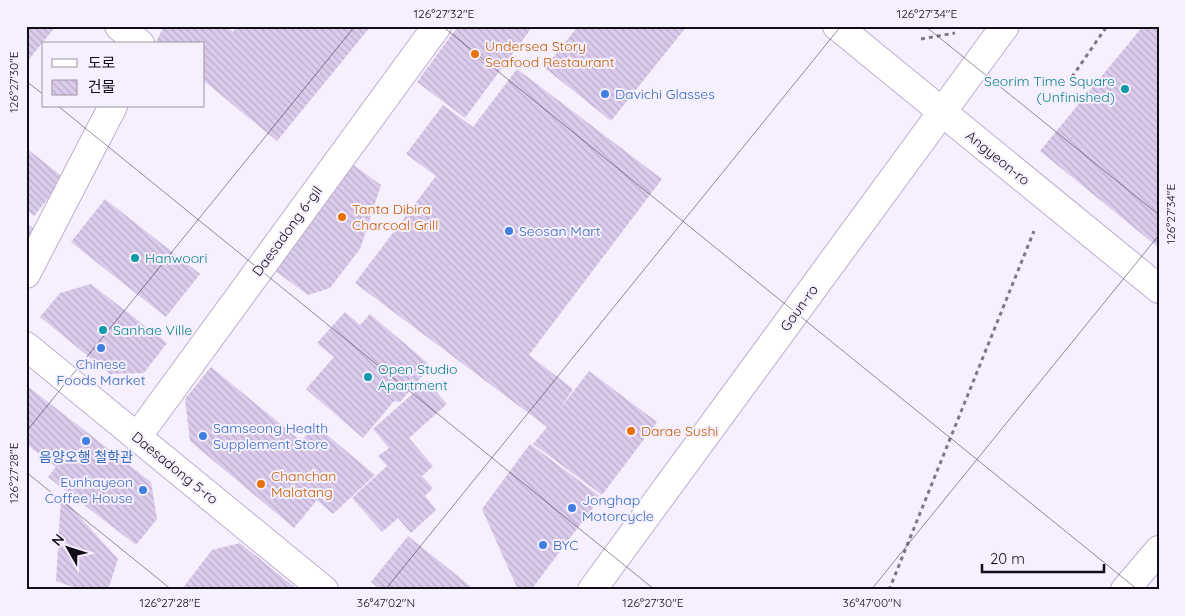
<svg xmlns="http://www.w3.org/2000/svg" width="1185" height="616" viewBox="0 0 1185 616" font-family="Quicksand,'Noto Sans KR',sans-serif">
	<defs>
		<pattern id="building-back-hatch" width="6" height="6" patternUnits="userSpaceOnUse" patternTransform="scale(1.25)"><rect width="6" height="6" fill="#dbcbec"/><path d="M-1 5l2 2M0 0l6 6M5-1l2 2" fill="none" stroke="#bbadca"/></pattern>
	</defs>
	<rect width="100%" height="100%" fill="#f6effd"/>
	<g fill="url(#building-back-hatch)">
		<path d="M26,26H56L26,63Z"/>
		<path d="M164,26H226L233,32L237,26H371L277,141L204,81V44H158L156,42Z"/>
		<path d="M458,26H533L465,118L417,82Z"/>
		<path d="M578,26H687L611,121L545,68Z"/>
		<path d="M1143,26H1159V248L1040,151Z"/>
		<path d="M517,69L662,179L529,355L573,389L560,409L589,371L657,422L602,495L533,444L547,427L355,283L436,176L406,154L443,105L473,127Z"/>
		<path d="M26,148L64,178L34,216L26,210Z"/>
		<path d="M352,164L381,185L360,249L330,288L308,295L274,270Z"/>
		<path d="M105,199L200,274L166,317L71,242Z"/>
		<path d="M26,223L36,230L26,243Z"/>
		<path d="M91,284L167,343L144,373L110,374L40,317L60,293Z"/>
		<path d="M345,312L360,325L370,314L431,366L400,402L394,401L363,438L306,389L334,357L317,343Z"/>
		<path d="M211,367L301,441L315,425L375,475L333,514L317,500L294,528L190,441L185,399Z"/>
		<path d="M427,381L447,404L409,438L433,466L422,476L433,488L425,496L436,510L411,533L398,518L382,532L352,498L387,466L378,456L389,448L373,429Z"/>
		<path d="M26,385L151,482L157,519L136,545L48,477L56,467L26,444Z"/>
		<path d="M530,444L601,497L531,590H518L482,509Z"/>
		<path d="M61,496L118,559L108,590H81L56,581Z"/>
		<path d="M408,536L475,590H381L371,582Z"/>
		<path d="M240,543L298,590L182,589L212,550Z"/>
	</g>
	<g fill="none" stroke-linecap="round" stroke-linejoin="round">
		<defs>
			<g id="minor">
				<path d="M119,26L140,44"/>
				<path d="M26,274L113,106"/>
				<path d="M26,346L324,590"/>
				<path d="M137,437L437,26"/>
				<path d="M1125,590L1159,550"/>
			</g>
			<g id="tertiary">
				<path d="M837,26L1159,289"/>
				<path d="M592,590L1005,26"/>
			</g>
		</defs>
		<use href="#minor" stroke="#beaece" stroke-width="30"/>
		<use href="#tertiary" stroke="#beaece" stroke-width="30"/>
		<g stroke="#7e7885" stroke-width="3" stroke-dasharray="4 4" stroke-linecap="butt">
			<path d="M921,39L955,33"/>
			<path d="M1072,77L1107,26"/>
			<path d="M889,590L1034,231"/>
		</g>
		<use href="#minor" stroke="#fff" stroke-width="28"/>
		<use href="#tertiary" stroke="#fff" stroke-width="28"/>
	</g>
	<path fill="none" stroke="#130d19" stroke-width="1" stroke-opacity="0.45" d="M442,26L1138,590M925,26L1159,215M26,81L44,95M58,106L655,590M26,432L355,26M26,472L172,590M385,590L841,26M871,590L1159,235"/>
	<g fill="#e8710a" stroke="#f6effd" stroke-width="2">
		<circle cx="475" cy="54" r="5"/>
		<circle cx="342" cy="217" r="5"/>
		<circle cx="631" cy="431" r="5"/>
		<circle cx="261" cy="484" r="5"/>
	</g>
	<g fill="#0f9aa8" stroke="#f6effd" stroke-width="2">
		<circle cx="1125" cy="89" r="5"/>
		<circle cx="135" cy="258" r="5"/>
		<circle cx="103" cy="330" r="5"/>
		<circle cx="368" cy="377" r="5"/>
	</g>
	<g fill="#3f7fe0" stroke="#f6effd" stroke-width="2">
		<circle cx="605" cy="94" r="5"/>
		<circle cx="509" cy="231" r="5"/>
		<circle cx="101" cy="348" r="5"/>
		<circle cx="203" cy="436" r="5"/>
		<circle cx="86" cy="441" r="5"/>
		<circle cx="143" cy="490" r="5"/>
		<circle cx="572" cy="508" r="5"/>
		<circle cx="543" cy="545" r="5"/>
	</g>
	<g text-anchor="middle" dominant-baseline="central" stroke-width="4" stroke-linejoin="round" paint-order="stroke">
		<g font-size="14" fill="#c56008" stroke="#f6effd" text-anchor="start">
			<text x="485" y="46">Undersea Story<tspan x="485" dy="16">Seafood Restaurant</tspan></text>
			<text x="352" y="209">Tanta Dibira<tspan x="352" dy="16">Charcoal Grill</tspan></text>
			<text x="641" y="431">Darae Sushi</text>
			<text x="271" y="476">Chanchan<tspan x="271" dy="16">Malatang</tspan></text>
		</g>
		<g font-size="14" fill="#0d838f" stroke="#f6effd" text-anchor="start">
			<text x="1115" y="81" text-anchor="end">Seorim Time Square<tspan x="1115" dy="16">(Unfinished)</tspan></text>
			<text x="145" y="258">Hanwoori</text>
			<text x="113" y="330">Sanhae Ville</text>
			<text x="378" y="369">Open Studio<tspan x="378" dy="16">Apartment</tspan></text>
		</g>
		<g font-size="14" fill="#366cbe" stroke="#f6effd" text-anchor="start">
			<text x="615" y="94">Davichi Glasses</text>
			<text x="519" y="231">Seosan Mart</text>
			<text x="101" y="364" text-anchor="middle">Chinese<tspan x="101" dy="16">Foods Market</tspan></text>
			<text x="213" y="428">Samseong Health<tspan x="213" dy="16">Supplement Store</tspan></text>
			<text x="86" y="457" text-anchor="middle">음양오행 철학관</text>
			<text x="133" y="482" text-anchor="end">Eunhayeon<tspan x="133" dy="16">Coffee House</tspan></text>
			<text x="582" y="500">Jonghap<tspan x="582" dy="16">Motorcycle</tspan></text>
			<text x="553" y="545">BYC</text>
		</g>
		<g font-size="14" fill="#130d19" stroke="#f6effd">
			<text transform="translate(998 158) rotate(39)">Angyeon-ro</text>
			<text transform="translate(287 231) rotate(-54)">Daesadong 6-gil</text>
			<text transform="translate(799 308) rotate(-54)">Goun-ro</text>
			<text transform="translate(175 468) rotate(39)">Daesadong 5-ro</text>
		</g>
	</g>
	<rect width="1185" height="616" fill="none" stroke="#f6effd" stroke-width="55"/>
	<rect x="42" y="42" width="162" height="65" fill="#f6effd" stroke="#9b95a2"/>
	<rect x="52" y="59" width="25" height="8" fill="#ffffff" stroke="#9b95a2"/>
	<text x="88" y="68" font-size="15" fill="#130d19">도로</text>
	<rect x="52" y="80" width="25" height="15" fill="url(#building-back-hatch)" stroke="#9b95a2"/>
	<text x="88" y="92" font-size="15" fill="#130d19">건물</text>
	<g transform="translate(68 548) rotate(309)" stroke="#f6effd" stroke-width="4" paint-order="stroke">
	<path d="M0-4L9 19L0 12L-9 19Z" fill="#130d19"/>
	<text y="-8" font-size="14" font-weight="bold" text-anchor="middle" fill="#130d19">N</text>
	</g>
	<path d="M982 564v8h122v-8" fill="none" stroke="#130d19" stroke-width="2.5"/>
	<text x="990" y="564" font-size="15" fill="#130d19" stroke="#f6effd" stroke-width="4" paint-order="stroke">20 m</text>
	<rect x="28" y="28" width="1130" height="560" fill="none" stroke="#130d19" stroke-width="2"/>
	<g font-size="12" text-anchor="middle" fill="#130d19">
		<text x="444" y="18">126°27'32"E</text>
		<text x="927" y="18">126°27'34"E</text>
		<text transform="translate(14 82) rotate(-90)" y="4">126°27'30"E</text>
		<text transform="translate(1171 214) rotate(-90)" y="4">126°27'34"E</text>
		<text transform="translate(14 473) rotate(-90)" y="4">126°27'28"E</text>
		<text x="170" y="607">126°27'28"E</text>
		<text x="386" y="607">36°47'02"N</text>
		<text x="653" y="607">126°27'30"E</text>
		<text x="872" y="607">36°47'00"N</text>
	</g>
</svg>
